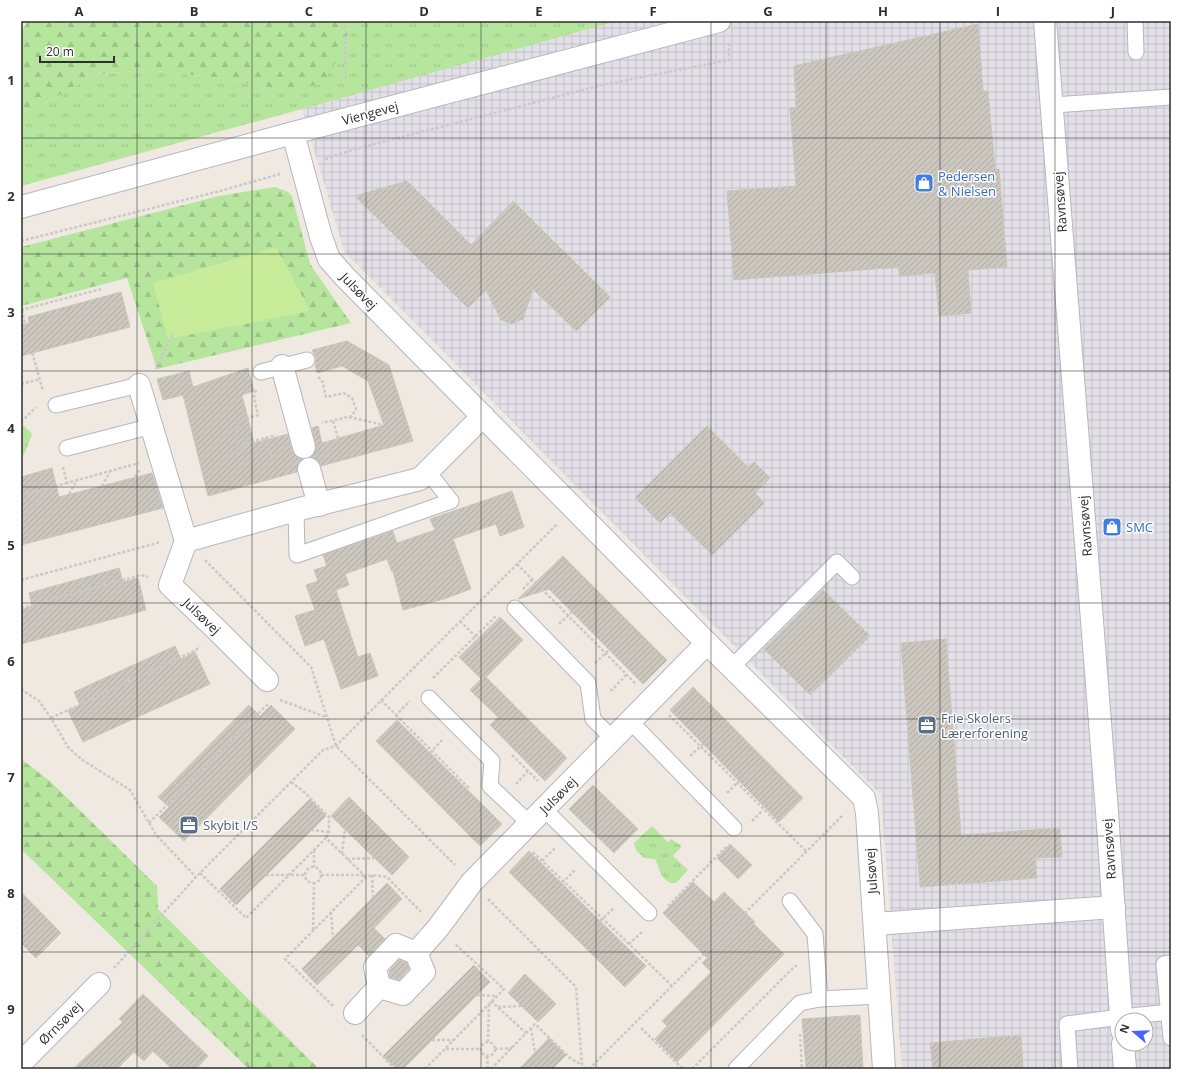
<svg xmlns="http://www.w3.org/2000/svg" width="1192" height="1090" viewBox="0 0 1192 1090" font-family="'Open Sans',sans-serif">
	<defs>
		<pattern id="industrial-grid" width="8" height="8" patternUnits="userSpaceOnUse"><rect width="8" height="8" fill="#e3e1e8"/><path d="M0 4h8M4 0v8" fill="none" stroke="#c3c1c7"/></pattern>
		<pattern id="grass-tufts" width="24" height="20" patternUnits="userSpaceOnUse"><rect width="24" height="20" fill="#b6e59e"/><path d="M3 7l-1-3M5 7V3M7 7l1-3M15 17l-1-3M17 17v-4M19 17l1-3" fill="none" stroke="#9dc588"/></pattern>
		<pattern id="forest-firs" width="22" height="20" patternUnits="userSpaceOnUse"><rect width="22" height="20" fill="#b6e59e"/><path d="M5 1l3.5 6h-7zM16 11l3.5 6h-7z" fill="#9dc588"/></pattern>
		<pattern id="building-hatch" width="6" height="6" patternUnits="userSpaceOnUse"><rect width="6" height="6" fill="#cbc7bf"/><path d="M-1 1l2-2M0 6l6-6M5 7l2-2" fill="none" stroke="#afaba4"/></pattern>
	</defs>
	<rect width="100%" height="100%" fill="#efe9e1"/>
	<path fill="url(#industrial-grid)" fill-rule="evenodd" d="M617,21H1171V1069H902L881,795L344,251L302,109ZM1122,1020H1146V1044H1122Z"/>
	<g fill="url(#grass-tufts)">
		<path d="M350,21H617L302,109L21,186V112L36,108L98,74L147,70L221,78L285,91L346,45Z"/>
		<path d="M23,425L32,434L27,448L21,459V427Z"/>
		<path d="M652,826L668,842L671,839L682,846L673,856L688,870L676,883H670C658,875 661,870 655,859L644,858L636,850L634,843Z"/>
	</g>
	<g fill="url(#forest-firs)">
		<path d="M28,21H350L346,45L322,84L285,91L221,78L147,70L98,74L36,108L21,112V32Z"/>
		<path d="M275,187L288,192L292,196L310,264L351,323L157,369L127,278L21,306V247L219,196Z"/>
		<path d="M21,759L50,781L157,886L158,909L319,1069H249L21,849Z"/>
	</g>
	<path fill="#c9ec9a" d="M276,247L310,311L168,339L153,283Z"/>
	<g fill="url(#building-hatch)" stroke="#cbc5ba">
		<path d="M978,24L983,91H988L995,169H999L1007,267L968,270L971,313L939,316L935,273L899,276V267L734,280L727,191L796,186L790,108H796L794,66Z"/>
		<path d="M407,181L471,245L513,201L610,297L576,331L533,289L523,319L512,324L501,320L486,290L468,308L355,196Z"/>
		<path d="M121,292L130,327L21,356V325L29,323L28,317Z"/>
		<path d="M347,341L389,365L413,441L321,466L317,460L311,457L316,450V444L312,428L318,426L322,443L384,425L368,381L342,366L317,373L315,364L316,358L312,350Z"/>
		<path d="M248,368L254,391L242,395L254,443L288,434L292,451L296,456L302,459L297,466V472L208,496L183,395L163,400L157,379L189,371L193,387Z"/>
		<path d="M707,426L748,467L754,462L770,478L755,493L764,503L712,555L670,513L660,523L635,498Z"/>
		<path d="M52,468L59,497L152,473L163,508L21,545V477Z"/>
		<path d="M512,491L524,527L500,536L496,524L453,539L471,589L444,599L403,610L393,571L392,572L387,559L345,574L349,585L336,590L358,657L370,653L378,676L341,689L324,639L305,646L295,616L315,610L306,585L318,581L314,570L327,566L323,555L393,531L397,543L435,530L430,519Z"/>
		<path d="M563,556L667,660L643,684L549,589L518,599Z"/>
		<path d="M119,568L123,582L138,578L146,610L21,644V610L32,606L29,593Z"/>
		<path d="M823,590L870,636L810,695L764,649Z"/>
		<path d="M500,617L523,640L486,677L567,758L545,781L490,725L498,717L470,690L481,679L459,657Z"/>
		<path d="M946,639L961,835L1060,828L1062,857L1035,858L1037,878L920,887L901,643Z"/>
		<path d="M175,646L181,659L195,652L210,684L83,742L68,711L80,705L74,692Z"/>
		<path d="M693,687L803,798L779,822L670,710Z"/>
		<path d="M249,705L260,716L271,705L295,729L184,841L159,817L169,807L158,797Z"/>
		<path d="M397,720L502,824L480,846L376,741Z"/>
		<path d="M593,785L638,829L614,853L569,809Z"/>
		<path d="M349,797L409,857L392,875L331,816Z"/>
		<path d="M310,799L326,816L236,905L220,889Z"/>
		<path d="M730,844L752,865L738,879L717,858Z"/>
		<path d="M529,851L646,966L625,987L509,872Z"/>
		<path d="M693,882L714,902L724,892L755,922L753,923L784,954L677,1062L655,1039L667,1026L662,1021L711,972L702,963L707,958L663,913Z"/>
		<path d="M387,883L402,899L374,928L385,939L369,956L358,945L317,985L302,969Z"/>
		<path d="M21,892L61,933L36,958L21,943Z"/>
		<path d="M399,960L407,963L409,969L399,980L390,977L389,971Z"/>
		<path d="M474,965L490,982L403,1069H397L383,1056Z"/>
		<path d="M525,974L556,1004L538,1022L508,993Z"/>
		<path d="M143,994L208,1056L196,1069H172L153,1051L144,1061L134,1052L117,1069H73L123,1022L119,1019Z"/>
		<path d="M860,1015L863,1069H806L802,1019Z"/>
		<path d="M1021,1035L1023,1069H933L930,1043Z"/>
		<path d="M549,1038L566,1055L552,1069H519Z"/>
	</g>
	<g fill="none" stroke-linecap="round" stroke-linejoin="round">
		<defs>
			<g id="service">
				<path d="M1135,21L1136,52"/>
				<path d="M1053,105L1171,97"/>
				<path d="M261,372L307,360"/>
				<path d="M56,405L139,385"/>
				<path d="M67,448L152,426"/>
				<path d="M296,510L297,555L451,501L428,472"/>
				<path d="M515,608L588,683L593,719L613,739"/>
				<path d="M732,667L837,562L852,577"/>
				<path d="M429,698L492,761L490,786L529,823"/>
				<path d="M630,721L734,828"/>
				<path d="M544,809L649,913"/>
				<path d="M790,901L815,934L820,999L879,996"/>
				<path d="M1171,963L1164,964L1171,1038"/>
				<path d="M736,1069L800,1003L820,999"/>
				<path d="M1070,1069L1067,1024L1121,1017L1171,1012"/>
			</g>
			<g id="minor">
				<path d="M293,133L321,237L329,259L345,277L707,643L864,798L867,813L884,1069"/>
				<path d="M282,366L304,447"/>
				<path d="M139,385L186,541L170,585L217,630L267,680"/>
				<path d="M309,469L319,505"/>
				<path d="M186,541L296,510L420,479L483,416"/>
				<path d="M875,924L1114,907"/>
				<path d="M379,987L403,994L424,972L416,953"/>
				<path d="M355,1013L379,987L375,967L396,945L416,953L438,928L472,882L707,643"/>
				<path d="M21,1063L99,984"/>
			</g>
			<g id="tertiary">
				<path d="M1045,21L1107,812L1122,1030"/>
				<path d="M21,207L293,133L719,21"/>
				<path d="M1123,1044L1125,1069"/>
			</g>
		</defs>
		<use href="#service" stroke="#b4b7c1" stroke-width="17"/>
		<use href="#minor" stroke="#b4b7c1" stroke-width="24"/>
		<use href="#tertiary" stroke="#b4b7c1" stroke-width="24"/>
		<g stroke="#c9c9c9" stroke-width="2.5" stroke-dasharray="3 2" stroke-linecap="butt">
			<path d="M345,21L346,78"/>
			<path d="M325,159L352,150L602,85L729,60V41"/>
			<path d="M21,241L220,191L280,174"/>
			<path d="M21,310L101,289"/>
			<path d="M22,310L25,323"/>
			<path d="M31,348L43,391"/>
			<path d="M156,369L174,332"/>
			<path d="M318,377L322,380L326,397L344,393L352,398L356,409L352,416L322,423"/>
			<path d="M21,384L40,379"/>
			<path d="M256,390L254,397L258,415L241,420L236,431L239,442L243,444L276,435"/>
			<path d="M349,417L384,425"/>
			<path d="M333,421L338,438"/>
			<path d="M21,422L36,407"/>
			<path d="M265,438L271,456"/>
			<path d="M227,466L248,443"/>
			<path d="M63,467L67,483L139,463"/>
			<path d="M135,477L140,469"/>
			<path d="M102,486L111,470"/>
			<path d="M69,494L78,479"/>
			<path d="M21,495L67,483"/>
			<path d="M37,503L46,488"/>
			<path d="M205,560L311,667L336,746L455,865"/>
			<path d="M517,564L635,683"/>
			<path d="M21,580L161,542"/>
			<path d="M523,589L532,580"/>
			<path d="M21,608L141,575L148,577"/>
			<path d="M460,621L478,639"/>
			<path d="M559,624L572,612"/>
			<path d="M595,663L609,650"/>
			<path d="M433,678L497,615"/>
			<path d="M21,689L39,701L51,718L68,747L81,759L130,790L156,835L196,877"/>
			<path d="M610,690H612L627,674"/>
			<path d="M280,700L326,717"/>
			<path d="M381,700L396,715L410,701"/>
			<path d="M396,715L470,789"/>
			<path d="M669,715L806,851"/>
			<path d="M51,718L196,650L200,646"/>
			<path d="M430,753L442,740"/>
			<path d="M512,755L538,781"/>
			<path d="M690,756L703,744"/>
			<path d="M291,782L303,791L329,817V832L326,838"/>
			<path d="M516,784L528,771"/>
			<path d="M727,793L739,781"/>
			<path d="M752,821L763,810"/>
			<path d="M149,823L269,703"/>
			<path d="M311,830L329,832"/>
			<path d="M314,850V867"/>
			<path d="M533,852L629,944"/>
			<path d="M342,854L345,829"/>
			<path d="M347,859L374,858"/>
			<path d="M542,861L555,848"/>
			<circle cx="313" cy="875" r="8"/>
			<path d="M200,873L246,918L326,838L366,877"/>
			<path d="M266,875H305"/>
			<path d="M321,875H360L364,876"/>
			<path d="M372,875L373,897"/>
			<path d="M562,883L576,869"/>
			<path d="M488,899L576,987L582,1065L585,1069"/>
			<path d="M668,906L726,847"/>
			<path d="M331,912L333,938"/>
			<path d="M600,921L614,908"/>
			<path d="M313,930L314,883"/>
			<path d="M642,932L629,944L672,986"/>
			<path d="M114,968L196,877L323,750L336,746L557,524"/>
			<path d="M477,995L496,996"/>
			<path d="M491,1001L526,1033"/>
			<path d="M333,1006L285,959L366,877L372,875L387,877L421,912"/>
			<path d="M498,1007L521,1006"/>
			<path d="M531,1028L535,1053"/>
			<path d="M641,1028L683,1069"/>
			<path d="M800,1034L802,1069"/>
			<path d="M362,1035L395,1069"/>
			<path d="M432,1040H453"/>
			<circle cx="488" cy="1049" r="7"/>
			<path d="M488,1042L489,1004"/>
			<path d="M446,1049H480"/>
			<path d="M495,1049L512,1048"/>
			<path d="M487,1056L488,1069"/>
			<path d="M425,1069L504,989L455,944"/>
			<path d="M491,1069L535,1024L570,1058L582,1065"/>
			<path d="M589,1069L843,815"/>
			<path d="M692,1069L795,966H797"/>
		</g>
		<use href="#service" stroke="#fff" stroke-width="15"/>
		<use href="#minor" stroke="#fff" stroke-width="22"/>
		<use href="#tertiary" stroke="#fff" stroke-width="22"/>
	</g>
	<path fill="none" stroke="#2e2e2e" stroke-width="1" stroke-opacity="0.55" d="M137,21V1069M252,21V1069M366,21V1069M481,21V1069M596,21V1069M711,21V1069M826,21V1069M940,21V1069M1055,21V1069M21,138H1171M21,254H1171M21,371H1171M21,487H1171M21,603H1171M21,719H1171M21,836H1171M21,952H1171"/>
	<defs>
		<symbol id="shop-square" viewBox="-11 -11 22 22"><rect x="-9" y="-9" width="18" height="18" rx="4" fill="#3f7fe0" stroke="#fff"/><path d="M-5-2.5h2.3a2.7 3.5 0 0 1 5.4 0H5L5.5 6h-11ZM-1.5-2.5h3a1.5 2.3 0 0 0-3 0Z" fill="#fff"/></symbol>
		<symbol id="office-square" viewBox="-11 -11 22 22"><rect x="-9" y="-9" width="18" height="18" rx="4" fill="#5c6f8a" stroke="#fff"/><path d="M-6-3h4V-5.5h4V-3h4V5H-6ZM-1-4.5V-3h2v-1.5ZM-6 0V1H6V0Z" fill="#fff"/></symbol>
	</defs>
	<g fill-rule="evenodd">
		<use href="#shop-square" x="913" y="172" width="22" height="22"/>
		<use href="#shop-square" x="1101" y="516" width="22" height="22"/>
		<use href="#office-square" x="916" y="714" width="22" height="22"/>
		<use href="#office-square" x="178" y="814" width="22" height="22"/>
	</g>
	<g text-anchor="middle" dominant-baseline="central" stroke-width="3" stroke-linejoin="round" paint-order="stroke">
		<g font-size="13" fill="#2e2e2e" stroke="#fff">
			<text transform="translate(370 113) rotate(-15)">Viengevej</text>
			<text transform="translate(1060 202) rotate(-94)">Ravnsøvej</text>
			<text transform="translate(359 291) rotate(46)">Julsøvej</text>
			<text transform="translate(1085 526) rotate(-94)">Ravnsøvej</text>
			<text transform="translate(202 616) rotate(44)">Julsøvej</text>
			<text transform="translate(558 795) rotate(-45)">Julsøvej</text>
			<text transform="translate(1109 849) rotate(-94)">Ravnsøvej</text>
			<text transform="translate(871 871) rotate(-94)">Julsøvej</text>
			<text transform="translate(60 1023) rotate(-45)">Ørnsøvej</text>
		</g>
		<g font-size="13" fill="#366cbe" stroke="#fff" text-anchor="start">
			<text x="938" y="176">Pedersen<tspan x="938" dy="15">&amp; Nielsen</tspan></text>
			<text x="1126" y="527">SMC</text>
		</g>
		<g font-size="13" fill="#4e5e75" stroke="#fff" text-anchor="start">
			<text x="941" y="718">Frie Skolers<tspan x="941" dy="15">Lærerforening</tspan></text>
			<text x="203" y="825">Skybit I/S</text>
		</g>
	</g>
	<rect width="1192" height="1090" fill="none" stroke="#ffffff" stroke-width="44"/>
	<g transform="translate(1134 1032) rotate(289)"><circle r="19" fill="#ffffff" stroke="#ababab"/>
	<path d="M0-3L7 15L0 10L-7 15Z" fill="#4264fb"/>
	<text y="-6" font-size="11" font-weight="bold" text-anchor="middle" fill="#2e2e2e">N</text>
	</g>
	<path d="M40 56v6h74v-6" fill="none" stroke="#2e2e2e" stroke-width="2"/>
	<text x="46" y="56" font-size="12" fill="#2e2e2e" stroke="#ffffff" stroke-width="3" paint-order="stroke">20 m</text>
	<rect x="22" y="22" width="1148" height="1046" fill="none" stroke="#2e2e2e" stroke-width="1.5"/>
	<g font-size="13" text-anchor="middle" font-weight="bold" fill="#2e2e2e">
		<text x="79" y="16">A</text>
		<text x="194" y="16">B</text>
		<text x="309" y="16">C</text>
		<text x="424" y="16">D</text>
		<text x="539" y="16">E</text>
		<text x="653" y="16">F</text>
		<text x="768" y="16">G</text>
		<text x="883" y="16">H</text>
		<text x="998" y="16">I</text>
		<text x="1113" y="16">J</text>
		<text x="11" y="85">1</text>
		<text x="11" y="201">2</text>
		<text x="11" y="317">3</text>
		<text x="11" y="433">4</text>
		<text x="11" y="550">5</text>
		<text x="11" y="666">6</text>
		<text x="11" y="782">7</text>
		<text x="11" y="898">8</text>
		<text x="11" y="1014">9</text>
	</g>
</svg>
